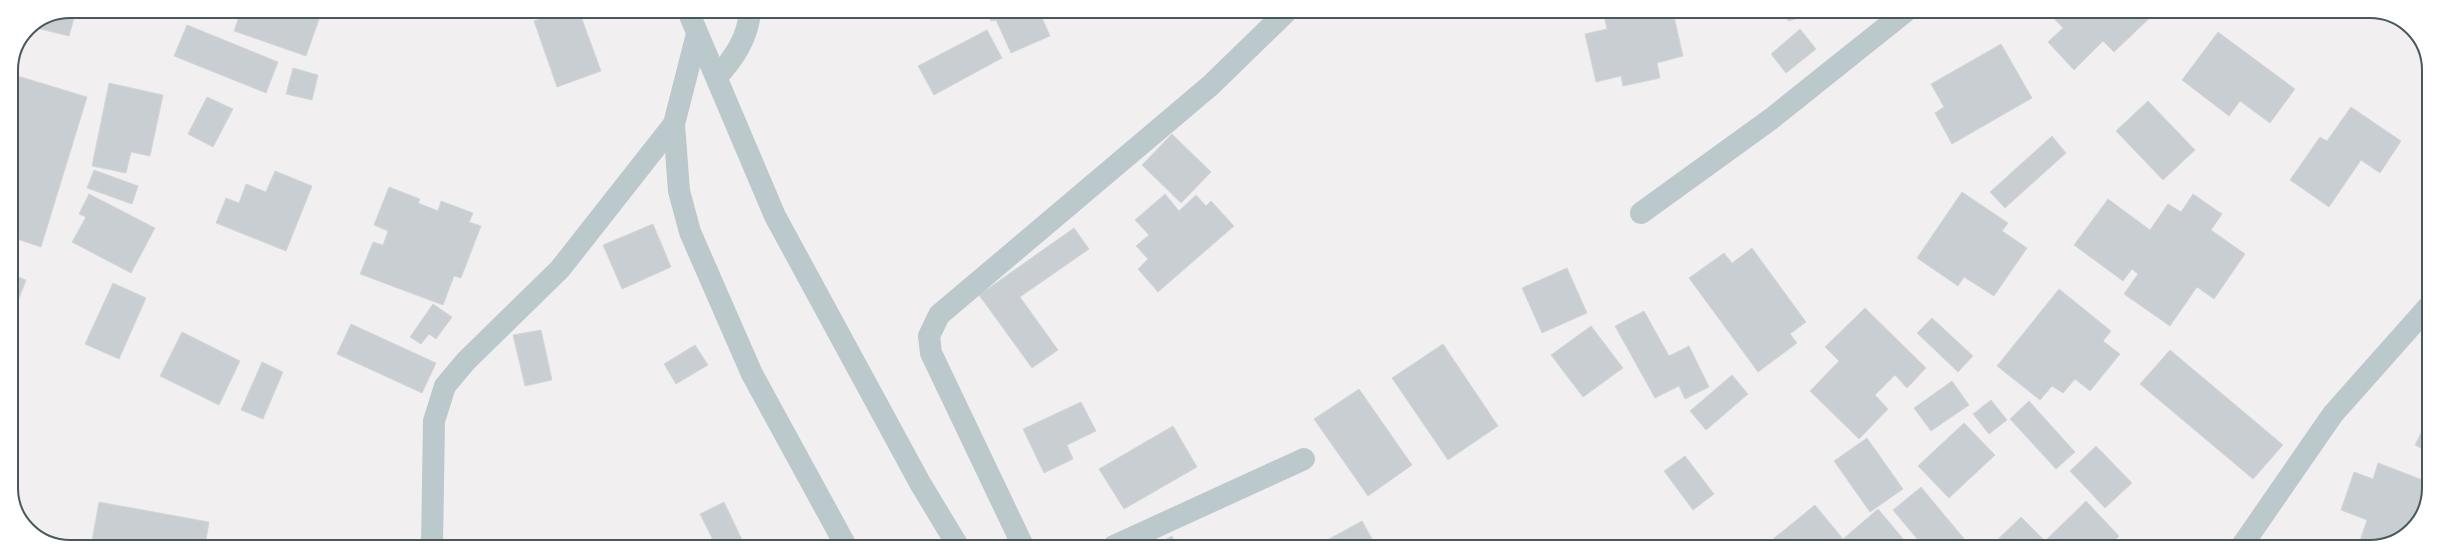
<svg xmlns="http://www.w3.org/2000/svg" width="2440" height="558" viewBox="0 0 2440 558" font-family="'DM Sans',sans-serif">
	<rect width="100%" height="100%" fill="#f2eff0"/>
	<g fill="#c9ced2" stroke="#d3d7da">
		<path d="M70,11H76L69,36L32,27Z"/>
		<path d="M241,11H322L306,56L234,31Z"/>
		<path d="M563,11H579L601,71L557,87L534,21Z"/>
		<path d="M987,11H1039L1050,36L1011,53L996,20L991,21Z"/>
		<path d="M1603,12H1673L1683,56L1657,63L1660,78L1623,86L1621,76L1596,82L1585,34L1607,29Z"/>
		<path d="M1785,12H1820L1788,21Z"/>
		<path d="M2048,12H2156L2114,52L2103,41L2074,70L2048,42L2063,28Z"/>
		<path d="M187,25L278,62L266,93L174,56Z"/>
		<path d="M1800,29L1816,49L1786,73L1771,54Z"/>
		<path d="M987,30L1002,58L934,95L918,66Z"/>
		<path d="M2218,32L2295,89L2270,123L2240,101L2229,116L2182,80Z"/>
		<path d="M2001,44L2032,98L1952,144L1935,113L1944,107L1931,84Z"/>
		<path d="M293,68L318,75L312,100L286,94Z"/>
		<path d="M11,74L87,97L41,247L11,237Z"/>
		<path d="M109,83L163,95L150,156L131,152L126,173L92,166Z"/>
		<path d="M207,97L233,109L213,147L188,134Z"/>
		<path d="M2148,101L2195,150L2163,180L2116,131Z"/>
		<path d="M2351,107L2401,141L2380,173L2361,160L2329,207L2290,180L2320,137L2327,141Z"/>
		<path d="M1172,134L1211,172L1181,203L1142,165Z"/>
		<path d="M2052,136L2066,153L2005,208L1990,192Z"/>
		<path d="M94,170L138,186L132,204L87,188Z"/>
		<path d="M275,171L312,186L286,251L216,223L226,198L239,203L246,184L266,192Z"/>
		<path d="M389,187L420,199L418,203L438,211L441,201L473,213L469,222L481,226L461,278L454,276L443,305L360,274L373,242L383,245L388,231L374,225Z"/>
		<path d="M1962,192L2008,223L2002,231L2027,248L1994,296L1964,277L1958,286L1917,258Z"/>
		<path d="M89,194L155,228L131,273L72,242L86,217L79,214Z"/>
		<path d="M1165,194L1179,211L1196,195L1206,206L1211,201L1234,226L1158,292L1138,269L1148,259L1136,246L1149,235L1135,220Z"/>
		<path d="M2193,194L2222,214L2211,230L2245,254L2214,299L2197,287L2170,326L2124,294L2138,274L2132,269L2123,281L2074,245L2108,199L2150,230L2168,204L2181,212Z"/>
		<path d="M653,224L671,267L622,289L603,245Z"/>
		<path d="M1074,228L1089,249L1020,297L1058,350L1032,368L979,295Z"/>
		<path d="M1752,248L1806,322L1790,334L1797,343L1758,372L1689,278L1724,253L1732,263Z"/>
		<path d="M1567,268L1587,313L1542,333L1522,288Z"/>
		<path d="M11,274L26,280L11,319Z"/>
		<path d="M113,283L146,298L119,359L85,344Z"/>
		<path d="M2059,289L2111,331L2103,341L2120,354L2090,391L2075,379L2063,393L2052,386L2040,400L1997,366Z"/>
		<path d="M433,304L452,317L436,339L429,334L421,344L410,337Z"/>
		<path d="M1865,308L1926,368L1907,388L1895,375L1875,395L1888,409L1859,439L1810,391L1839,361L1825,347Z"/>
		<path d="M1644,311L1669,356L1689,346L1709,387L1685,399L1679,386L1655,398L1615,326Z"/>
		<path d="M1932,318L1973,356L1958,372L1917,333Z"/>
		<path d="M351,324L436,363L422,393L337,354Z"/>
		<path d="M1591,326L1623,368L1583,397L1551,355Z"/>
		<path d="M541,330L552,380L525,386L513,335Z"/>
		<path d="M182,332L240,361L219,405L160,376Z"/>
		<path d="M1443,344L1498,426L1448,460L1392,378Z"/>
		<path d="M695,345L708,365L676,384L664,364Z"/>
		<path d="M2170,350L2283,445L2253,479L2140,384Z"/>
		<path d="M262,362L283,372L263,419L241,410Z"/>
		<path d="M1732,375L1748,394L1706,430L1690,411Z"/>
		<path d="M1952,381L1969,405L1931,431L1914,408Z"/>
		<path d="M1359,389L1412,465L1368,496L1314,419Z"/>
		<path d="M1991,400L2007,420L1989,434L1973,414Z"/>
		<path d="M2029,401L2075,452L2056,469L2010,419Z"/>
		<path d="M1081,402L1096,431L1067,445L1073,459L1044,473L1023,429Z"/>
		<path d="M1964,423L1995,455L1949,498L1918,466Z"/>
		<path d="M1173,426L1197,467L1124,509L1099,469Z"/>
		<path d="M2424,427L2428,429V452L2415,445Z"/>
		<path d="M1867,438L1903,489L1870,512L1834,461Z"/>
		<path d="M2096,446L2132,483L2105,508L2070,471Z"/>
		<path d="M1685,456L1714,494L1693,510L1664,471Z"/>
		<path d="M2378,463L2428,482L2424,498L2428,500L2409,532L2370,547H2358L2367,520L2341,510L2354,472L2373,479Z"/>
		<path d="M1921,487L1971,547H1924L1893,510Z"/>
		<path d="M2086,501L2119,536L2108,547L1991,546L2021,517L2045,541Z"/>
		<path d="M99,502L209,522L205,546H91Z"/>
		<path d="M724,502L745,546H716L700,514Z"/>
		<path d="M1815,505L1843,539L1878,509L1910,547H1780L1773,539Z"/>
		<path d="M1362,521L1376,546H1321L1320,544Z"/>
		<path d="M1172,536L1177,546H1152Z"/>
		<path d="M1745,540L1749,547H1735Z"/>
	</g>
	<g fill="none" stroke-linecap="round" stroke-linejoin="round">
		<g stroke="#bbc8cc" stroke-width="22">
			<path d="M697,34L674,124L679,191L690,232L752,374L846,546"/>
			<path d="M717,77C734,58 748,38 750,11"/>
			<path d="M1641,213L1771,119L1905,12"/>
			<path d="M432,546L434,421L445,386L466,361L560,269L674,124"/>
			<path d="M1023,546L931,353L929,336L939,315L1211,85L1286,12"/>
			<path d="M1114,546L1304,459"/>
			<path d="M2241,547L2333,414L2428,307"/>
		</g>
		<path stroke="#bbc8cc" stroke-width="22" d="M688,11L775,216L920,483L958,546"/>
	</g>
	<path d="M0 0H2440V558H0ZM70 18H2370A52 52 0 0 1 2422 70V488A52 52 0 0 1 2370 540H70A52 52 0 0 1 18 488V70A52 52 0 0 1 70 18Z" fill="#fff" fill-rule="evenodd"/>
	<path fill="none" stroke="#48585c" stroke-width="2" d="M70 18H2370A52 52 0 0 1 2422 70V488A52 52 0 0 1 2370 540H70A52 52 0 0 1 18 488V70A52 52 0 0 1 70 18Z"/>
</svg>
